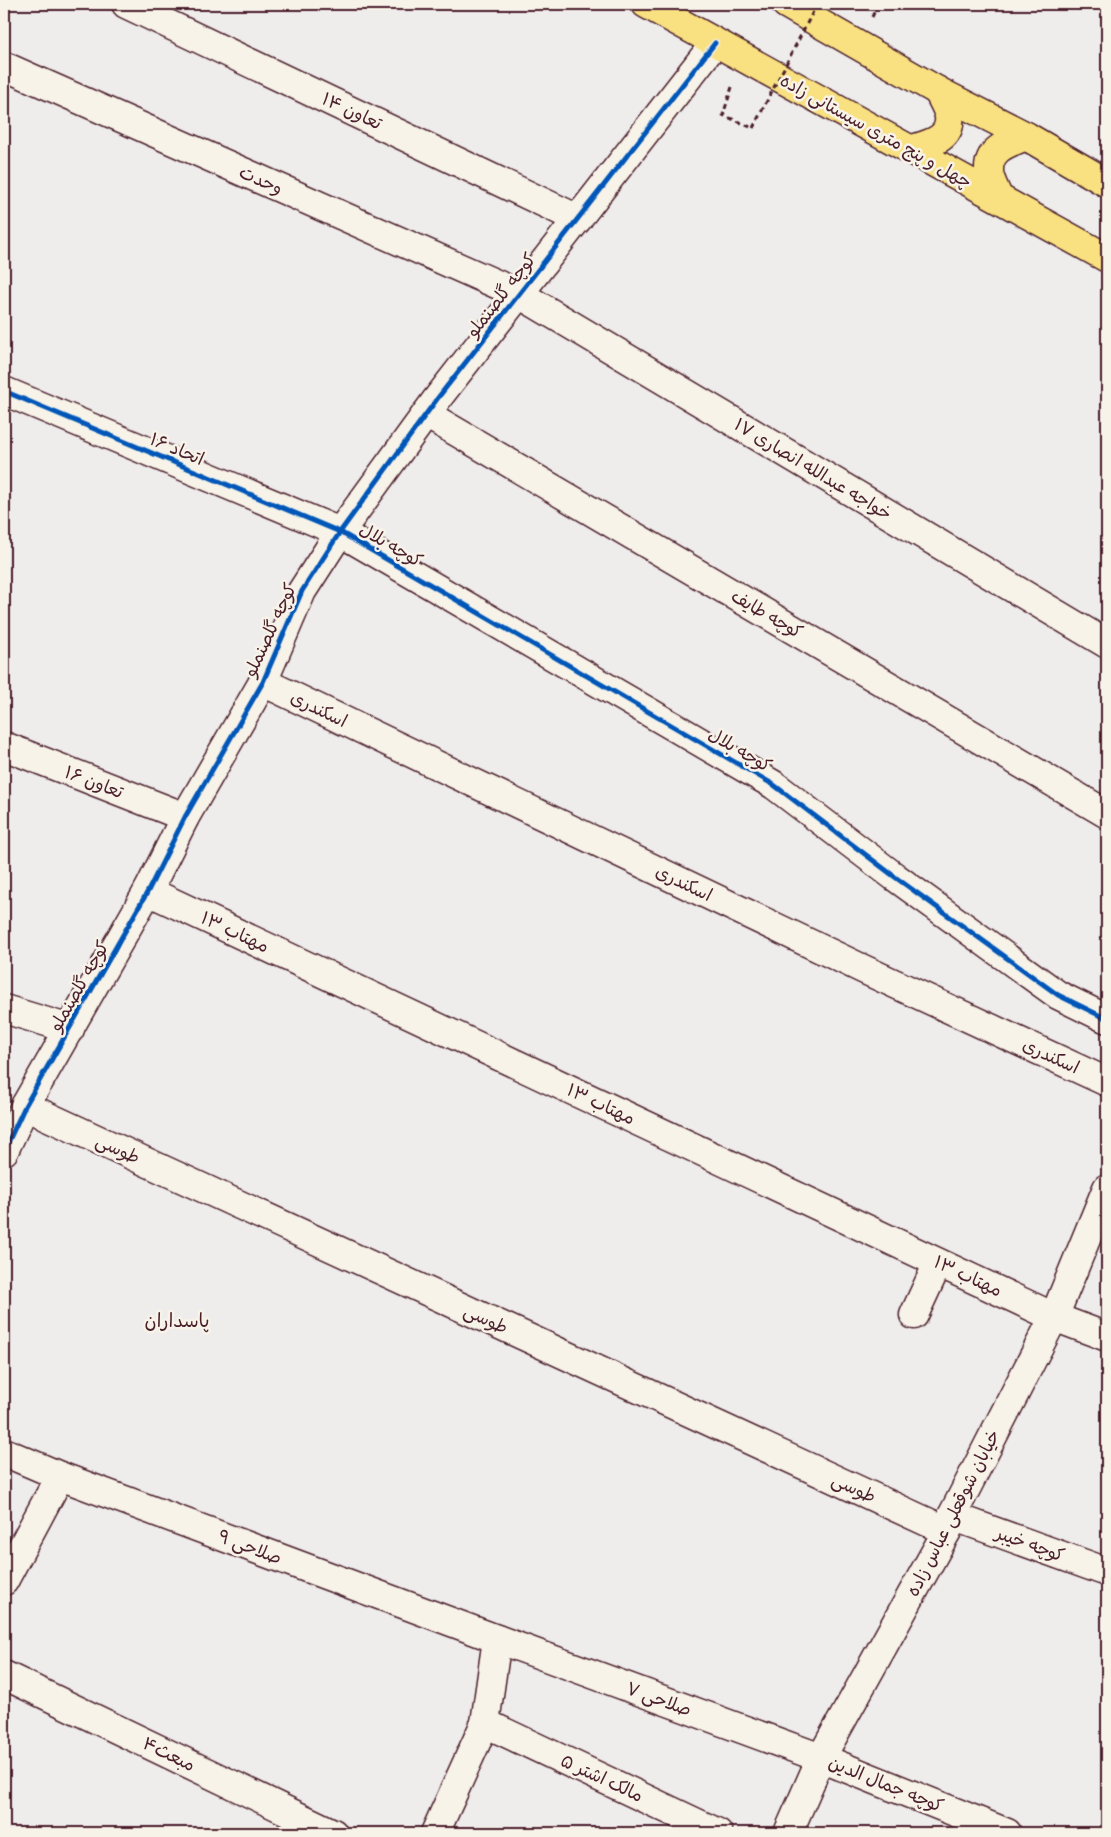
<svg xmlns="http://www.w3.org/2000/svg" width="1111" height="1837" viewBox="0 0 1111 1837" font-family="Caveat,'Playpen Sans Arabic',sans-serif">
	<rect width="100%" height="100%" fill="#efecec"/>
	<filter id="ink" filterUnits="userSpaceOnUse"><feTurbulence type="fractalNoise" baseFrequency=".02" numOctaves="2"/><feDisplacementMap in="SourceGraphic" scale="10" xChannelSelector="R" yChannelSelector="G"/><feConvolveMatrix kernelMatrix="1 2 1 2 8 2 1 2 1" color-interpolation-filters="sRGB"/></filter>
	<g filter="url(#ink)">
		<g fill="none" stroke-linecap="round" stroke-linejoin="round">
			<defs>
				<g id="minor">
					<path d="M126,4L578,219"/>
					<path d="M4,66L519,294L1107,644"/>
					<path d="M4,391L340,532L774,785L895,877L1058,995L1107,1019"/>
					<path d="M426,414L1107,814"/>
					<path d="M263,682L863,969L1107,1082"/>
					<path d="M4,746L185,817"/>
					<path d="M148,891L1054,1317L1107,1337"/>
					<path d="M4,1009L70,1029"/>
					<path d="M25,1106L947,1531"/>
					<path d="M4,1151L25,1106L148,891L185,817L263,682L302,591L340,532L437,399L715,43"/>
					<path d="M914,1315L938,1263"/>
					<path d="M4,1452L60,1476L497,1639L821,1758L1007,1833"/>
					<path d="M952,1516L1107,1572"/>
					<path d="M4,1581L60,1476"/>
					<path d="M4,1675L333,1833"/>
					<path d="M485,1723L718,1833"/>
					<path d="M435,1833L485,1723L497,1639"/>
					<path d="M788,1833L821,1758L947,1531L952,1516L1054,1317L1107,1188"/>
				</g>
				<g id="trunk">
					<path d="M646,4L1107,258"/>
					<path d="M786,4L938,91L1026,136L1107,183"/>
					<path d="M909,150C926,145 952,140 949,117C948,108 941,98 938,91"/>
					<path d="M998,197C995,189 989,179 989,171C988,148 1009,143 1026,136"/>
				</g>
			</defs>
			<use href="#minor" stroke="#4a1f2b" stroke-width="31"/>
			<use href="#trunk" stroke="#4a1f2b" stroke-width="31"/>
			<g stroke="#4a1f2b" stroke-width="3" stroke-dasharray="5 4" stroke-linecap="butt">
				<path d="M872,17L878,4"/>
				<path d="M732,87L723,115L753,128"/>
			</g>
			<use href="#minor" stroke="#f7f3e8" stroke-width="28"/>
			<use href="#trunk" stroke="#f9e181" stroke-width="28"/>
			<path stroke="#4a1f2b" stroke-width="3" stroke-dasharray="5 4" stroke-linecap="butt" d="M753,128L817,4"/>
			<defs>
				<g id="cycleway">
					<path d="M4,391L340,532L774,785L895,877L1058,995L1107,1019"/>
					<path d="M4,1151L25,1106L148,891L185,817L263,682L302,591L340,532L437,399L715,43"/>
				</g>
			</defs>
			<use href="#cycleway" stroke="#f7f3e8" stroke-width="8"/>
			<use href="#cycleway" stroke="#0057b8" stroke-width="5"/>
		</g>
	</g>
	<g text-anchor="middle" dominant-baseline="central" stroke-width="5" stroke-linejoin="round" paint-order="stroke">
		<g font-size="18" fill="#4a1f2b" stroke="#f7f3e8">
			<text transform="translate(352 111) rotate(25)">تعاون ۱۴</text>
			<text transform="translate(876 131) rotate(29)">چهل و پنج متری سیستانی زاده</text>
			<text transform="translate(261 180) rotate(24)">وحدت</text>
			<text transform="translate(501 295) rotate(-52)">کوچه گلصنملو</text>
			<text transform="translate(177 449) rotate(23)">اتحاد ۱۶</text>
			<text transform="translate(813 469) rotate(31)">خواجه عبدالله انصاری ۱۷</text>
			<text transform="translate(391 545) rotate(30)">کوچه بلال</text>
			<text transform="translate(767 614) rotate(30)">کوچه طایف</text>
			<text transform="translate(270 630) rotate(-65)">کوچه گلصنملو</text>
			<text transform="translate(319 709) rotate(26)">اسکندری</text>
			<text transform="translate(740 750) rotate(30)">کوچه بلال</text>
			<text transform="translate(94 782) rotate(21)">تعاون ۱۶</text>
			<text transform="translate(684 883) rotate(26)">اسکندری</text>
			<text transform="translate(235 932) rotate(25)">مهتاب ۱۳</text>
			<text transform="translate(79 986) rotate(-60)">کوچه گلصنملو</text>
			<text transform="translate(1051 1056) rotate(25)">اسکندری</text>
			<text transform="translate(601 1104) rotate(25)">مهتاب ۱۳</text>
			<text transform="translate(118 1149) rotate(25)">طوسی</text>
			<text transform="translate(968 1276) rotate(25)">مهتاب ۱۳</text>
			<text transform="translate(486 1319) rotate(25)">طوسی</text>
			<text transform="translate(854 1488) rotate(25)">طوسی</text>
			<text transform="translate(953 1513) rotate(-63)">خیابان شوقعلی عباس زاده</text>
			<text transform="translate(1030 1544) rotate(20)">کوچه خیبر</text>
			<text transform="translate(250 1547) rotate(21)">صلاحی ۹</text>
			<text transform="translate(659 1699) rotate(20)">صلاحی ۷</text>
			<text transform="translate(169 1754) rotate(26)">مبعث۴</text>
			<text transform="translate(602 1778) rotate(25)">مالک اشتر ۵</text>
			<text transform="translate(886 1784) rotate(22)">کوچه جمال الدین</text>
		</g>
		<g font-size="19" fill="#4a1f2b" stroke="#f7f3e8">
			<text x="177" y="1321">پاسداران</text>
		</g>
	</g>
	<rect width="1111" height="1837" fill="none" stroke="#f7f3e8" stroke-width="20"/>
	<rect x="10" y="10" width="1091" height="1817" fill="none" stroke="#4a1f2b" stroke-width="2" filter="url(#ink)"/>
</svg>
